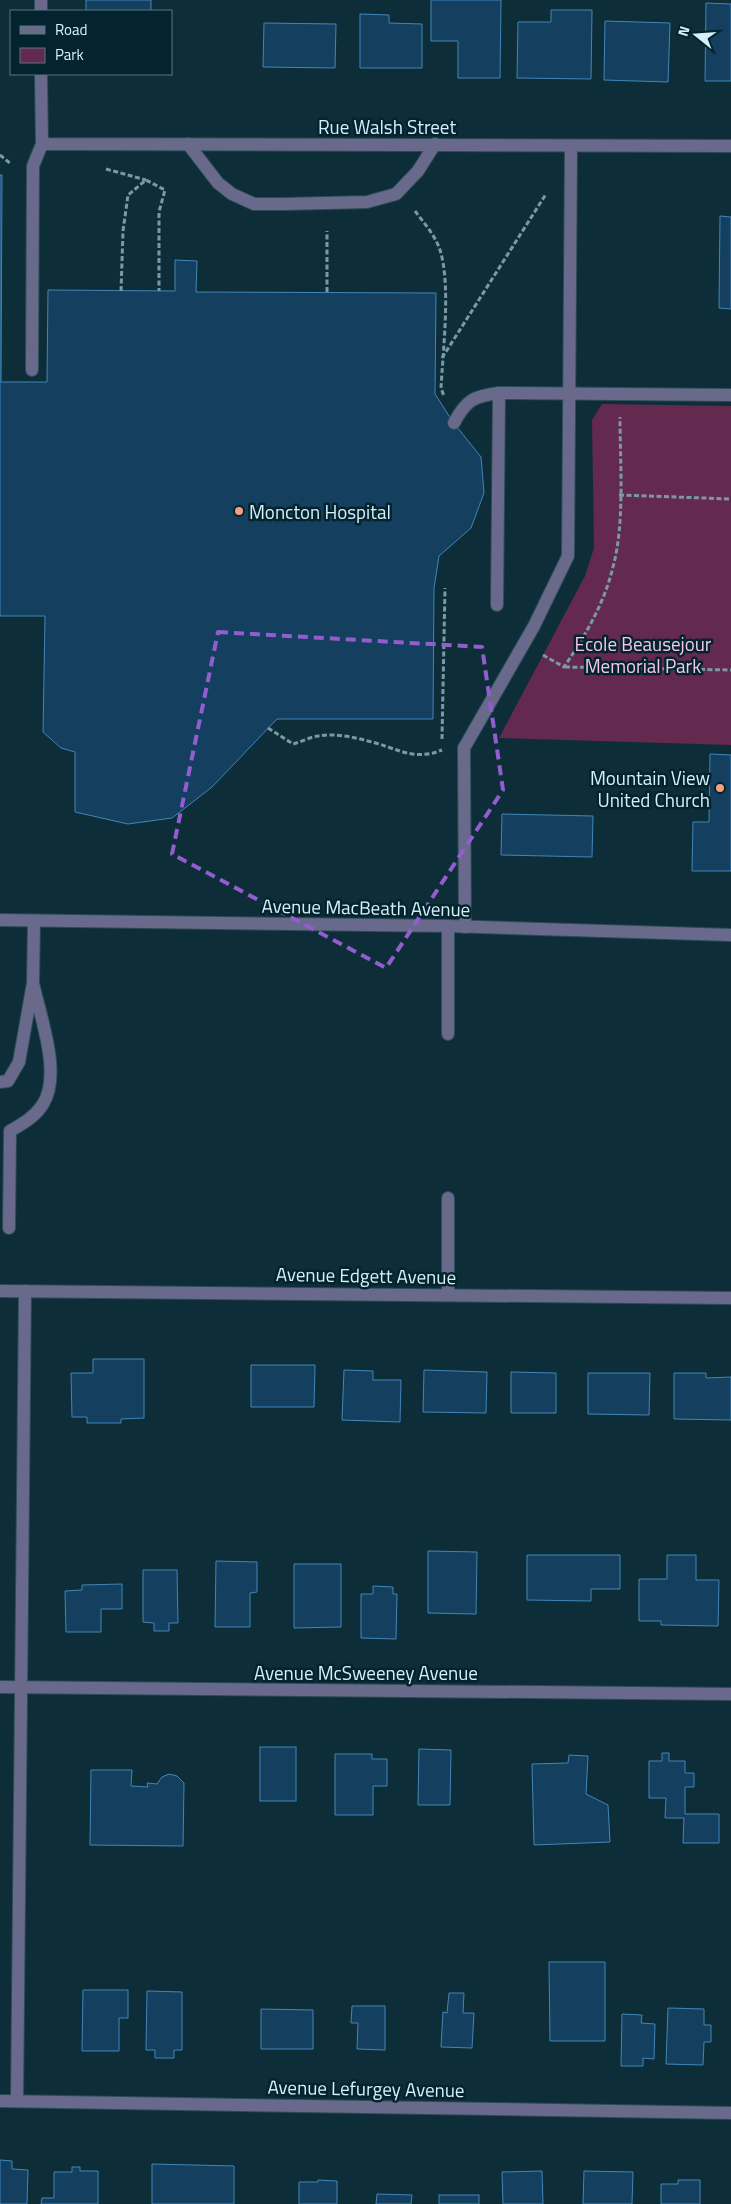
<svg xmlns="http://www.w3.org/2000/svg" width="731" height="2204" viewBox="0 0 731 2204" font-family="'Titillium Web',sans-serif">
	<rect width="100%" height="100%" fill="#0d2e39"/>
	<path fill="#64294f" d="M602,404L731,406V745L499,738L585,576L594,548L592,420Z"/>
	<g fill="#153f5e" stroke="#4186b9">
		<rect x="86" y="0" width="65" height="11"/>
		<path d="M431,0H501L500,78H458V41H431Z"/>
		<path d="M706,3L731,4V81H705Z"/>
		<path d="M551,10H592L591,79L517,78L518,22H551Z"/>
		<path d="M360,14L389,15V23L422,24V68H360Z"/>
		<path d="M605,21L670,23L668,82L604,80Z"/>
		<path d="M264,23L336,24L335,68L263,67Z"/>
		<path d="M0,175H2L1,382H47L48,290L175,291V260L197,261L196,292L436,293L435,394L453,422L481,457L484,493L471,528L439,556L434,588L433,719H277L212,787L172,818L128,824L75,812V752L61,748L43,732L45,616H0Z"/>
		<path d="M720,216L731,217V309L719,308Z"/>
		<path d="M710,754L731,755V871H692L693,822H709Z"/>
		<path d="M502,814L593,816L592,857L501,855Z"/>
		<path d="M93,1359H144V1418L121,1419V1423H87V1417H72L71,1373H93Z"/>
		<path d="M251,1365H315L314,1407H251Z"/>
		<path d="M344,1370L373,1371V1380H401L400,1422L342,1420Z"/>
		<path d="M424,1370L487,1372L486,1413L423,1412Z"/>
		<path d="M511,1372L556,1373V1413H511Z"/>
		<path d="M588,1373H650L649,1415L588,1414Z"/>
		<path d="M674,1373H706V1378L731,1377V1420L674,1419Z"/>
		<path d="M428,1551L477,1552L476,1614L428,1613Z"/>
		<path d="M527,1555H620V1589H591V1601L527,1600Z"/>
		<path d="M667,1555H696V1580H719L718,1626L661,1625V1621H639V1579H667Z"/>
		<path d="M216,1561L257,1562V1592L250,1593V1627H215Z"/>
		<path d="M294,1564H341V1627L294,1628Z"/>
		<path d="M143,1570H177L178,1623H169V1631H154V1623L143,1622Z"/>
		<path d="M122,1584V1609H101V1632H66L65,1591L82,1590V1585Z"/>
		<path d="M373,1586L393,1587V1594H397L396,1639L361,1638V1594H373Z"/>
		<rect x="260" y="1747" width="36" height="54"/>
		<path d="M419,1749L451,1750L450,1805H418Z"/>
		<path d="M662,1753H669V1761H685V1773H694V1787H685V1814H719V1843H683L684,1818H665L666,1798H649V1761H662Z"/>
		<path d="M335,1754H372V1759H387V1786H373V1815H335Z"/>
		<path d="M569,1755L588,1756L586,1794L608,1805L610,1842L534,1845L532,1764L568,1763Z"/>
		<path d="M91,1770H132L131,1786L148,1787L147,1783L157,1784L162,1777L169,1774L177,1776L184,1783L183,1846L90,1845Z"/>
		<path d="M549,1962H605V2041H550Z"/>
		<path d="M83,1990H128V2018H119V2051H82Z"/>
		<path d="M147,1991L182,1992V2050H174V2058H155V2050H146Z"/>
		<path d="M449,1993H464L463,2013H474L472,2048L441,2047L443,2012L447,2013Z"/>
		<path d="M352,2006H385V2050L357,2049L358,2023H351Z"/>
		<path d="M668,2008L704,2009V2025H711V2042H704L703,2065L666,2064Z"/>
		<path d="M261,2009L313,2010V2049H261Z"/>
		<path d="M622,2014L642,2015L641,2023L655,2024L654,2059L643,2058V2066H621Z"/>
		<path d="M0,2160L12,2161V2169L28,2170L27,2204H0Z"/>
		<path d="M152,2164L234,2166V2204H152Z"/>
		<path d="M72,2167H80V2171H98V2204H41L42,2198H54V2172H72Z"/>
		<path d="M542,2171L543,2204H503L502,2172Z"/>
		<path d="M584,2171L633,2172L632,2204H583Z"/>
		<path d="M318,2180L337,2181V2204H299V2182H318Z"/>
		<path d="M678,2180H700V2204H661V2184H678Z"/>
		<path d="M377,2194L412,2195L411,2204H376Z"/>
		<rect x="439" y="2195" width="40" height="9"/>
	</g>
	<g fill="none" stroke-linecap="round" stroke-linejoin="round">
		<defs>
			<g id="lane">
				<path d="M188,144L218,183L232,194L254,204H285L367,202L396,194L418,171L435,144"/>
				<path d="M32,370L33,166L42,144"/>
				<path d="M454,423C466,400 474,396 499,393L731,395"/>
				<path d="M497,605L499,393"/>
				<path d="M448,926V1034"/>
				<path d="M465,927L464,748L534,626L568,556L571,146"/>
				<path d="M0,1082L8,1081L19,1062L33,983L34,921"/>
				<path d="M448,1198V1295"/>
				<path d="M9,1228L10,1131C22,1124 35,1117 43,1104C62,1074 40,1016 33,983"/>
			</g>
			<g id="street">
				<path d="M41,11V0"/>
				<path d="M41,74L42,144L731,146"/>
				<path d="M0,920L448,926L731,935"/>
				<path d="M0,1291L731,1298"/>
				<path d="M0,1687L731,1694"/>
				<path d="M0,2101L731,2113"/>
				<path d="M17,2101L25,1291"/>
			</g>
		</defs>
		<use href="#lane" stroke="#2d4d58" stroke-width="14"/>
		<use href="#street" stroke="#2d4d58" stroke-width="14"/>
		<g stroke="#7b99a3" stroke-width="3" stroke-dasharray="5 2.5" stroke-linecap="butt">
			<path d="M0,155L11,164"/>
			<path d="M106,169L146,180"/>
			<path d="M415,211C424,223 435,235 440,250C451,284 443,350 441,388L444,396"/>
			<path d="M121,291L123,231L128,195L146,180L165,190L159,212V291"/>
			<path d="M327,292V231"/>
			<path d="M442,358L546,194"/>
			<path d="M619,495L731,499"/>
			<path d="M543,655L564,667C585,636 604,604 613,567C625,523 620,463 620,417"/>
			<path d="M565,667L731,670"/>
			<path d="M268,728L293,744C301,742 310,737 318,736C334,733 353,737 368,741C395,747 413,762 442,750"/>
			<path d="M442,739L445,588"/>
		</g>
		<use href="#lane" stroke="#696a8b" stroke-width="12"/>
		<use href="#street" stroke="#696a8b" stroke-width="12"/>
	</g>
	<path fill="none" stroke="#925dce" stroke-width="4" stroke-dasharray="10 6" stroke-linejoin="round" d="M218,632L482,647L503,790L386,968L172,854Z"/>
	<g fill="#f2a07e" stroke="#03242e" stroke-width="2">
		<circle cx="239" cy="511" r="5"/>
		<circle cx="720" cy="788" r="5"/>
	</g>
	<g text-anchor="middle" dominant-baseline="central" stroke-width="5" stroke-linejoin="round" paint-order="stroke">
		<g font-size="19" fill="#d5f0fa" stroke="#03242e">
			<text x="387" y="126">Rue Walsh Street</text>
			<text transform="translate(366 907) rotate(1)">Avenue MacBeath Avenue</text>
			<text transform="translate(366 1275) rotate(1)">Avenue Edgett Avenue</text>
			<text x="366" y="1672">Avenue McSweeney Avenue</text>
			<text transform="translate(366 2088) rotate(1)">Avenue Lefurgey Avenue</text>
		</g>
		<g font-size="19" fill="#d5f0fa" stroke="#03242e" text-anchor="start">
			<text x="249" y="511">Moncton Hospital</text>
			<text x="710" y="777" text-anchor="end">Mountain View<tspan x="710" dy="22">United Church</tspan></text>
		</g>
		<g font-size="19" fill="#f4c8e1" stroke="#03242e">
			<text x="643" y="643">Ecole Beausejour<tspan x="643" dy="22">Memorial Park</tspan></text>
		</g>
	</g>
	<rect x="10" y="10" width="162" height="65" fill="#03242e" stroke="#577680"/>
	<rect x="20" y="26" width="25" height="8" fill="#696a8b" stroke="#577680"/>
	<text x="55" y="35" font-size="15" fill="#d5f0fa">Road</text>
	<rect x="20" y="48" width="25" height="15" fill="#64294f" stroke="#577680"/>
	<text x="55" y="60" font-size="15" fill="#d5f0fa">Park</text>
	<g transform="translate(696 35) rotate(287)" stroke="#03242e" stroke-width="4" paint-order="stroke">
	<path d="M0-4L9 19L0 12L-9 19Z" fill="#d5f0fa"/>
	<text y="-8" font-size="14" font-weight="bold" text-anchor="middle" fill="#d5f0fa">N</text>
	</g>
</svg>
